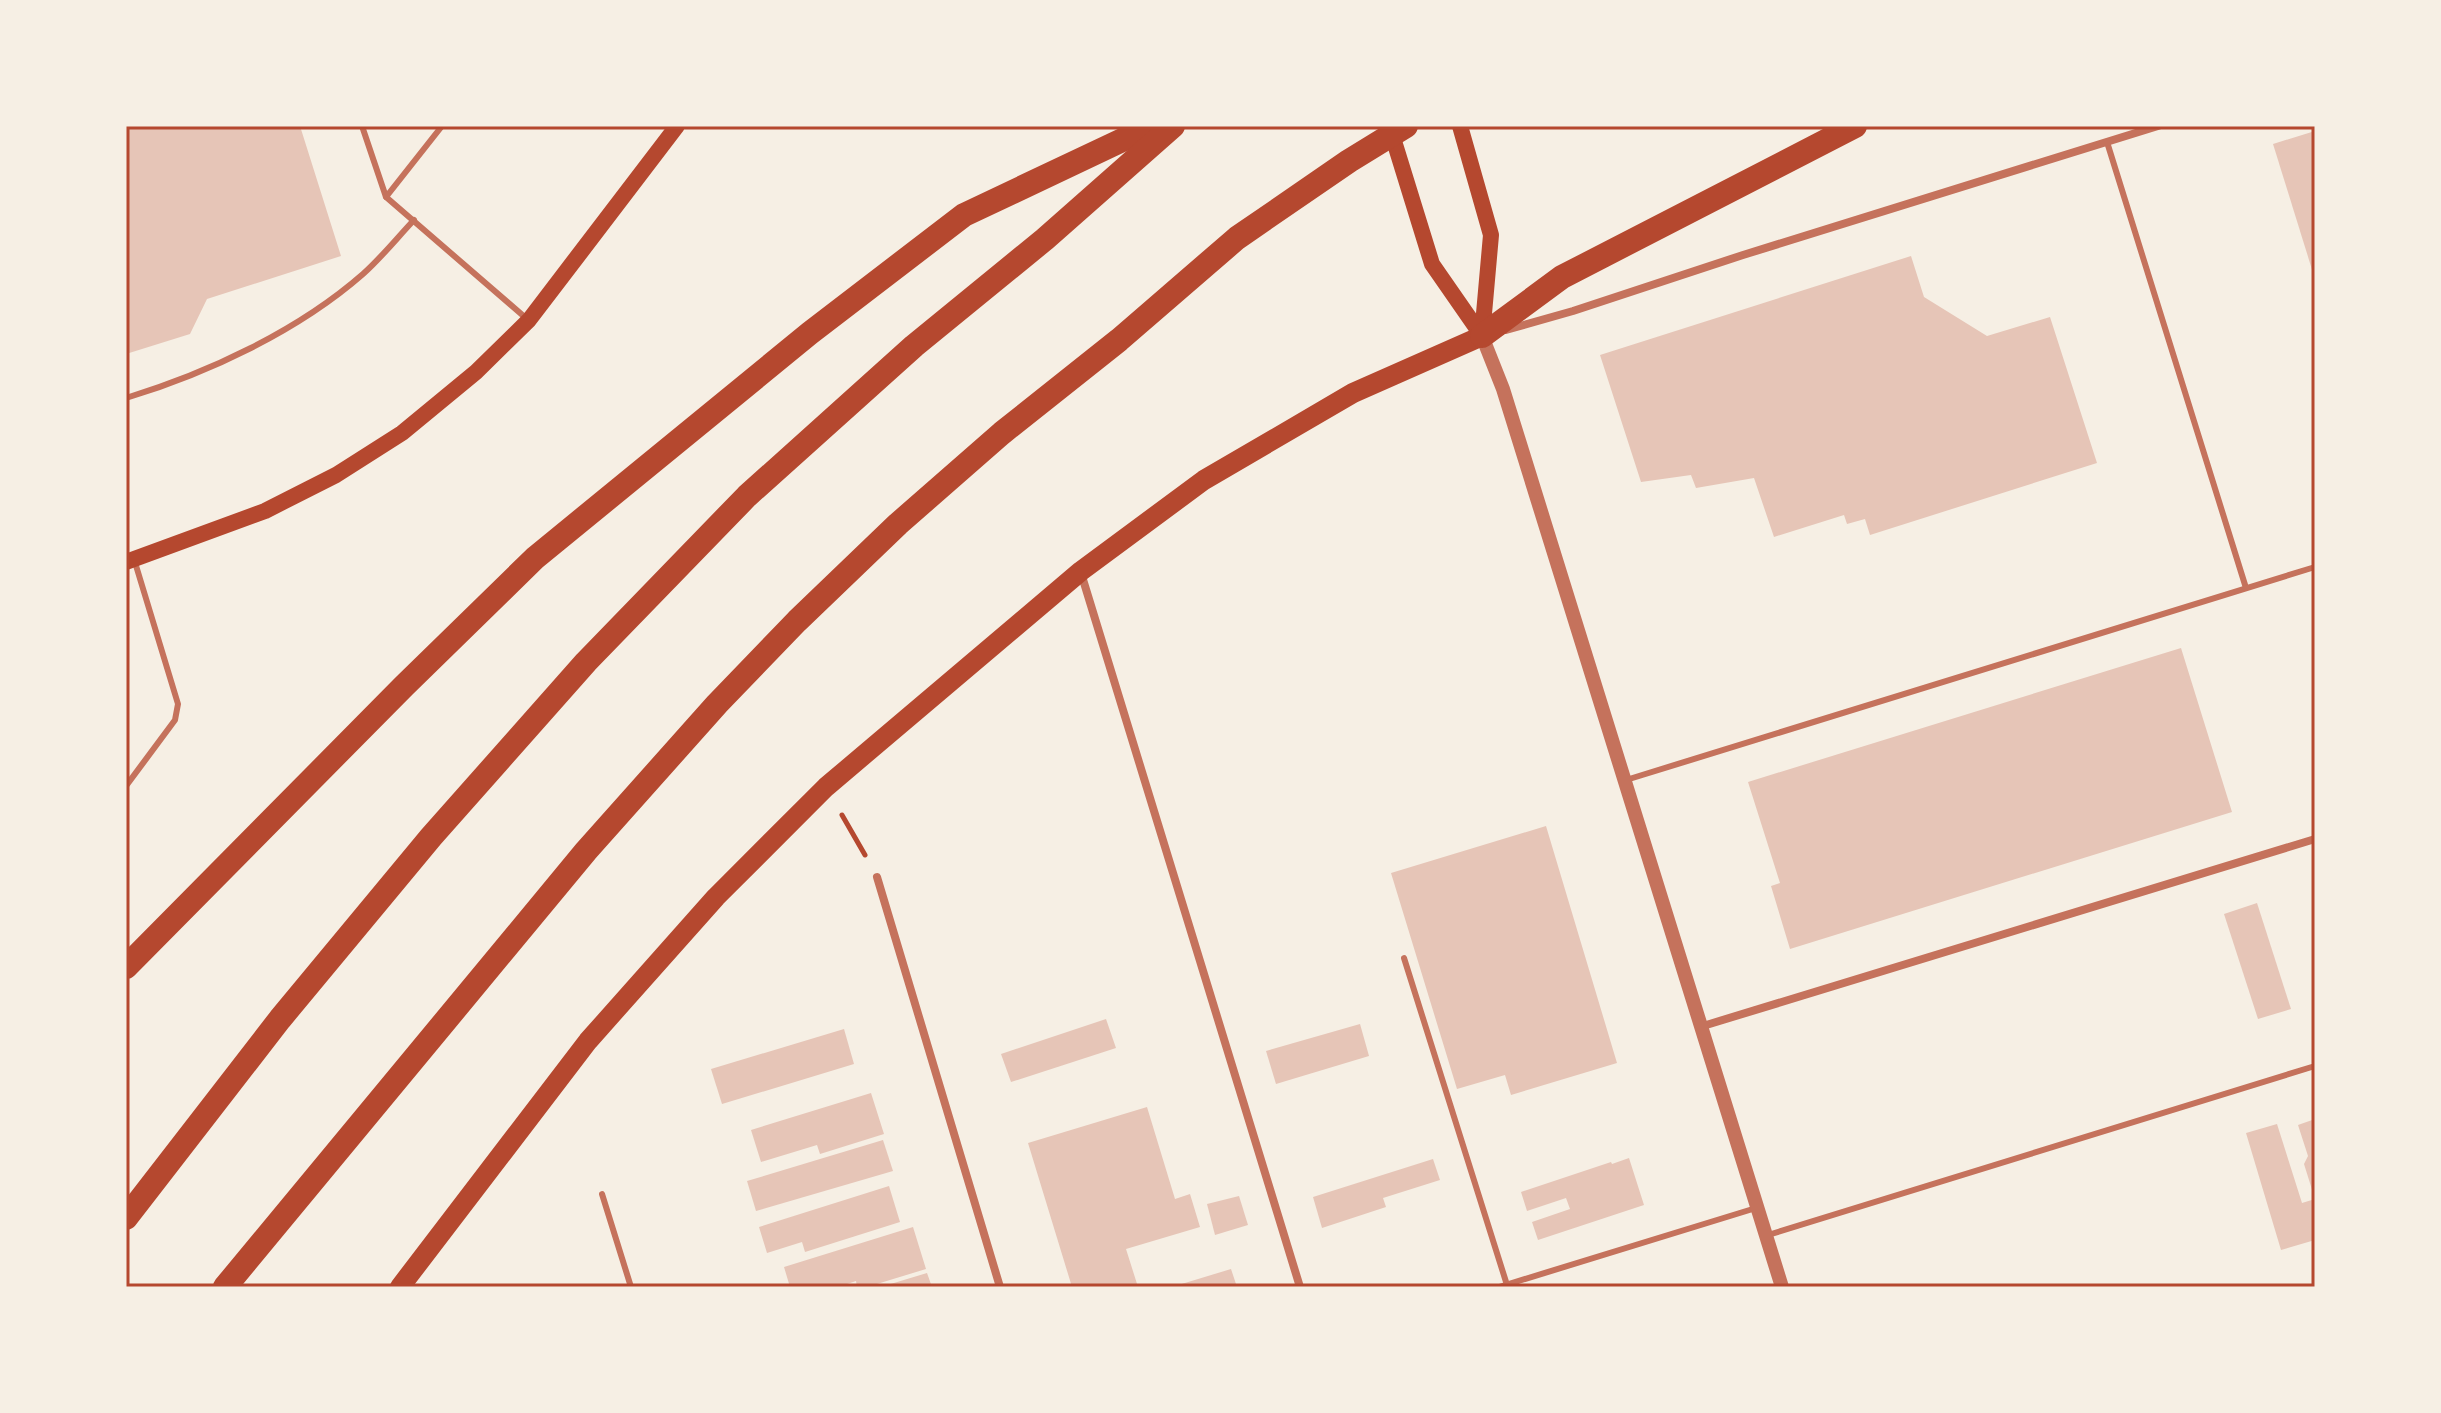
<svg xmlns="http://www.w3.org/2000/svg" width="2441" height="1413" viewBox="0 0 2441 1413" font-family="'Archivo Narrow',sans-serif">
	<rect width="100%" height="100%" fill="#f6efe4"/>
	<g fill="#e6c5b7">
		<path d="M126,126H300L341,256L207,299L190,334L126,354Z"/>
		<path d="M2315,131V276H2314L2273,144Z"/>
		<path d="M1911,256L1924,297L1987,336L2050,317L2097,463L1870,535L1865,519L1847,524L1844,515L1774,537L1754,478L1696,488L1691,475L1641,482L1600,355Z"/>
		<path d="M2181,648L2232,812L1790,949L1771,886L1780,883L1748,782Z"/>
		<path d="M1546,826L1617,1063L1511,1095L1505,1075L1457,1089L1391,873Z"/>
		<path d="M2257,903L2291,1009L2258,1019L2224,914Z"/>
		<path d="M1106,1019L1116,1048L1011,1082L1001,1054Z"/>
		<path d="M1360,1024L1369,1056L1276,1084L1266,1051Z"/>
		<path d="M844,1029L854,1064L722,1104L711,1069Z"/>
		<path d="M871,1093L884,1134L820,1154L817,1145L761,1162L751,1130Z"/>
		<path d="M1147,1107L1175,1199L1190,1194L1200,1227L1126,1249L1138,1287H1072L1028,1143Z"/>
		<path d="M2315,1119V1196H2314L2304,1164L2308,1156L2298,1125Z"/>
		<path d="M2277,1124L2302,1203L2315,1199V1240L2281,1250L2246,1133Z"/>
		<path d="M883,1140L893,1171L756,1211L747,1181Z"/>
		<path d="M1629,1158L1644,1205L1538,1240L1532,1222L1570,1209L1566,1198L1527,1211L1521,1192L1611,1162L1612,1164Z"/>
		<path d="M1433,1159L1440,1180L1383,1198L1386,1207L1322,1228L1313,1197Z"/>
		<path d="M889,1186L900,1222L805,1252L802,1242L767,1253L759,1227Z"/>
		<path d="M1239,1196L1248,1225L1215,1235L1207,1204Z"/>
		<path d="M913,1227L926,1269L867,1287H857L856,1281L838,1287H822L820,1284L810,1287H790L784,1267Z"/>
		<path d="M1231,1269L1237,1287H1175V1286Z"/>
		<path d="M927,1273L932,1287H884V1286Z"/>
	</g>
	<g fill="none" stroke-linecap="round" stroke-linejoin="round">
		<path stroke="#b5482f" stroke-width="5" d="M842,815L865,855"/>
		<g stroke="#c5725c" stroke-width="6">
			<path d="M362,126L386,197"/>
			<path d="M442,126L386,197L527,319"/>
			<path d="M2107,142L2246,588"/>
			<path d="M126,398C208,373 298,331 363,274C381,258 397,238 414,220"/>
			<path d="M1626,780L2315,567"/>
			<path d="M126,786L175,720L178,704L134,559"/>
			<path d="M1404,958L1507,1285"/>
			<path d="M602,1194L631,1287"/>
			<path d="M1768,1235L2315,1066"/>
			<path d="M1499,1287L1756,1208"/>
		</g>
		<g stroke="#c5725c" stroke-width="8">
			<path d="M1506,330L1573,311L1743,255L2158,126"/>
			<path d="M1081,573L1300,1287"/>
			<path d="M877,877L1000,1287"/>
			<path d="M1703,1026L2315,839"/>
		</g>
		<path stroke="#c5725c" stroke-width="14" d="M1482,336L1503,389L1782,1287"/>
		<g stroke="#b5482f" stroke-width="16">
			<path d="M1460,126L1491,235L1482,336"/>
			<path d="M1390,128L1432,264L1482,336"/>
			<path d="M126,562L265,511L336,475L402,433L476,372L529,320L677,126"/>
		</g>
		<path stroke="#b5482f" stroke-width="20" d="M400,1287L588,1041L716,897L826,787L1081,571L1204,480L1353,393L1482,336"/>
		<g stroke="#b5482f" stroke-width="24">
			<path d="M1482,336L1562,277L1855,126"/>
			<path d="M126,967L404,686L535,558L810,333L964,215L1152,126"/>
			<path d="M126,1218L280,1019L431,837L586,662L747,496L914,346L1045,239L1173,126"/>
			<path d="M225,1287L586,851L717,704L797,621L898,524L1002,433L1119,340L1237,238L1349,161L1406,126"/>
		</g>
	</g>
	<rect width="2441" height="1413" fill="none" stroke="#f6efe4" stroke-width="256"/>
	<rect x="128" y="128" width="2185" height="1157" fill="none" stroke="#b5482f" stroke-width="3"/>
</svg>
